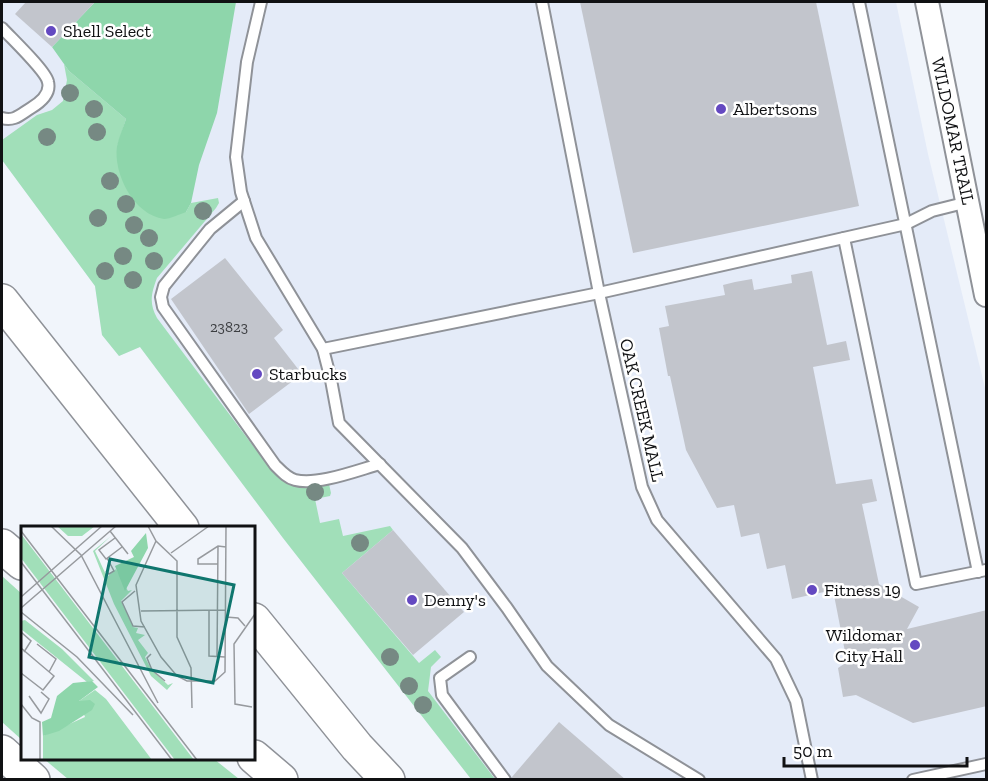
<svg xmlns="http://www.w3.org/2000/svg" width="988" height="781" viewBox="0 0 988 781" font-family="'Zilla Slab',serif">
	<rect width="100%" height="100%" fill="#f1f5fb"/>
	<path fill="#e4ebf8" d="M2,2H896L928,154L986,392V779H471L283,538L140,347L119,356L102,335L95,286L2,160Z"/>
	<g fill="#a1dfb9">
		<path d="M64,64L69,71L126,119L117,147L186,212L191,203L218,198L219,203L216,208L157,278C151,294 149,303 157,318L272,471C292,488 301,486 326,482L329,484L331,493L330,496L315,499L320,523L339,519L343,536L390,526L393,530L342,573L419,663L435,650L441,657L431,667L428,691L495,779H471L283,538L140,347L119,356L102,335L95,286L2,160V140L37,115L52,110L63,101L67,80Z"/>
		<path d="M2,576L22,594V740L2,722Z"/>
		<path d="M44,759H214L239,779H68Z"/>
	</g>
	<path fill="#8ed6ab" d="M95,2H236L217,113L199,165L191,203L186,212C180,214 170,219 164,219C134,215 113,174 117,146C119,137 123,128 126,119L69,71L52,47Z"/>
	<g fill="#c2c5cc">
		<path d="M26,2H95L52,47L15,14Z"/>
		<path d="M580,2H816L859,206L633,253Z"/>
		<path d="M225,258L283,330L274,338L302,374L249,414L171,299Z"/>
		<path d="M812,271L827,345L846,341L850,360L813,367L836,484L872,479L877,501L862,504L879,584L919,607L907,629L987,610V706L913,723L856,695L843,697L838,668L847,662L833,590L792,599L785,565L767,569L759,533L741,537L734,505L717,508L686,450L670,376H668L659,328L669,326L665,306L725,295L723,285L735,282L752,279L754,290L792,283L791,275Z"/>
		<path d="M393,530L464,612L413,655L342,573Z"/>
		<path d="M559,722L626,780H512V777Z"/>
	</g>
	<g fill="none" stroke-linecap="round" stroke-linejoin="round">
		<defs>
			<g id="lane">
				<path d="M261,2L247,62L236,157L241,192L256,238L323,349L331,380L339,423L462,548L507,608L547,666L609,725L699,780"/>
				<path d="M542,2L599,293L642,487L657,520L776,659L796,701L812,780"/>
				<path d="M859,2L978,572"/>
				<path d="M2,28C11,38 46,71 48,82C51,94 41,102 31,108C21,114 14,122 2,118"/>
				<path d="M244,201L210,229L164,286L161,297L163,307L275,465C281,471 287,478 295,480C317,486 358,470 380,464"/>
				<path d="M844,238L916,584L986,570"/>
				<path d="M323,349L599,293L906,224L932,211L968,202"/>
				<path d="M470,657L440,678L442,695L505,780"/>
				<path d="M913,780L986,764"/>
			</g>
			<path id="street" d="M927,2L986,295"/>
			<g id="highway">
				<path d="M2,301L182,528"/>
				<path d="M2,546L22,563"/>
				<path d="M254,620L357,747L388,780"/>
				<path d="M2,752L33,780"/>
				<path d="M254,757L281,780"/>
			</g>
		</defs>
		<use href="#lane" stroke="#8f9298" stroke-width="14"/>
		<use href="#street" stroke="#8f9298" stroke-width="26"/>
		<use href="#highway" stroke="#8f9298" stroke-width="36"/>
		<use href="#lane" stroke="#fff" stroke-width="10"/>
		<use href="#street" stroke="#fff" stroke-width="22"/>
		<use href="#highway" stroke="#fff" stroke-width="33"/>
	</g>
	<g fill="#768983">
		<circle cx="70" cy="93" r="9"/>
		<circle cx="94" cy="109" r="9"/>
		<circle cx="97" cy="132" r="9"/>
		<circle cx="47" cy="137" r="9"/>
		<circle cx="110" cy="181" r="9"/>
		<circle cx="126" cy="204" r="9"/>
		<circle cx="203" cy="211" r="9"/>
		<circle cx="98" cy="218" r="9"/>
		<circle cx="134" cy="225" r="9"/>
		<circle cx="149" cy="238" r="9"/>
		<circle cx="123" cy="256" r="9"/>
		<circle cx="154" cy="261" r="9"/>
		<circle cx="105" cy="271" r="9"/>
		<circle cx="133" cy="280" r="9"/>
		<circle cx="315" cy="492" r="9"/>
		<circle cx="360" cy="543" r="9"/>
		<circle cx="390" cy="657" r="9"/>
		<circle cx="409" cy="686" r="9"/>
		<circle cx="423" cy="705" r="9"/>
	</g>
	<g fill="#6449c1" stroke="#fff" stroke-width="2">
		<circle cx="51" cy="31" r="6"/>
		<circle cx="721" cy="109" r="6"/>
		<circle cx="257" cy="374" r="6"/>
		<circle cx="812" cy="590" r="6"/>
		<circle cx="412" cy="600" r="6"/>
		<circle cx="915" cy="645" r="6"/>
	</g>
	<g text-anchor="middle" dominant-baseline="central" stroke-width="5" stroke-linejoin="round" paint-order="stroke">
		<g font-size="15" fill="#3c3e41">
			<text x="229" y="327">23823</text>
		</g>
		<g font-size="18" fill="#101113" stroke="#fff" text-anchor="start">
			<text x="63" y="31">Shell Select</text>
			<text x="733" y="109">Albertsons</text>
			<text x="269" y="374">Starbucks</text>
			<text x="824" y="590">Fitness 19</text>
			<text x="424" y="600">Denny's</text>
			<text x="903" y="635" text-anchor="end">Wildomar<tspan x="903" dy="21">City Hall</tspan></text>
		</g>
		<g font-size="18" fill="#101113" stroke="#fff">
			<text transform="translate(953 131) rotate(78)">WILDOMAR TRAIL</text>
			<text transform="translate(642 410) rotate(77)">OAK CREEK MALL</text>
		</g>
	</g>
	<g transform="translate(21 526)">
		<rect width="234" height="234" fill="#f1f5fb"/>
		<path d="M36,0H74L61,10H47ZM0,8L173,234H154L0,32ZM90,10L74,25L86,51L95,43L107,65L111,64L100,75L112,101L117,102L115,107L124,109L117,114L127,127L124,131L130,143L147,159L152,157L146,164L130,150L93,78L72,25ZM4,94L41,123L73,155L66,156L0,103V95ZM74,164L85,173L131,234H22V210L64,191L58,175Z" fill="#a1dfb9"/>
		<path d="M125,7L127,22L104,65L94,40L113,31L110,25ZM71,155L77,161L58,175L69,174L74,178L71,184L38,205L22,210L21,196L30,192L36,170L52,157Z" fill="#8ed6ab"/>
		<path fill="none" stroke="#979a9e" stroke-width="1.5" d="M30,0L60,29L137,177M127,0L135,15L156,35V111L170,142L171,182M0,5L176,234M89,5L107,28M94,12L78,24L85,33L101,21M135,15L115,59L120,95L140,131L156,150L166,155H194L204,146L205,0M150,27L188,0M0,36L151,234M197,38H177V33L197,20L205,21M85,45L88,48L93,45L86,32M114,65L101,76L112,100L124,101M0,71L81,0M0,82L95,0M120,85L205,84M188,85V130L204,131M0,86L56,131L112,189M205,91L217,92L224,100M0,106L10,115L3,126M16,118L35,133L28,146M0,122L33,150L22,164L0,147M130,128L126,132L131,144L144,155M196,131L197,20M8,170L20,187L28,173L20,166M0,178L11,192L19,196V234M231,181L214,178L213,118L234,88"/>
		<path fill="#0f766e" fill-opacity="0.15" stroke="#0f766e" stroke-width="3" d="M89,33L213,59L192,157L68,131Z"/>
		<rect width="234" height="234" fill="none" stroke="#101113" stroke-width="3"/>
	</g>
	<rect width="988" height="781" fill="none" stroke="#101113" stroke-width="6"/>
	<path d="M784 757v9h183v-9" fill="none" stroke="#101113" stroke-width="3"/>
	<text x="793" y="757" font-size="18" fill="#101113" stroke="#ffffff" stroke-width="4.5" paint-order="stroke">50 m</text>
</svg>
